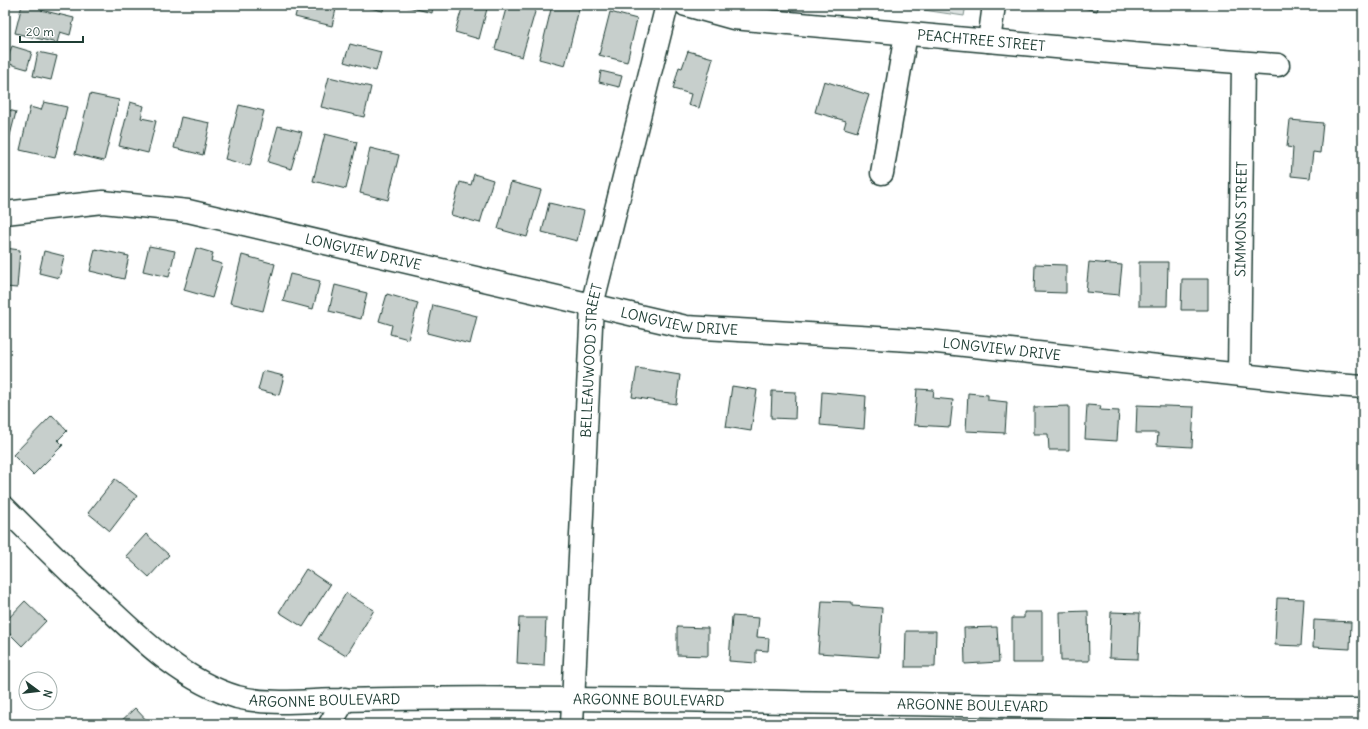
<svg xmlns="http://www.w3.org/2000/svg" width="1368" height="729" viewBox="0 0 1368 729" font-family="Delius,sans-serif">
	<rect width="100%" height="100%" fill="#fff"/>
	<filter id="ink" filterUnits="userSpaceOnUse"><feTurbulence type="fractalNoise" baseFrequency=".025" numOctaves="2"/><feDisplacementMap in="SourceGraphic" scale="8" xChannelSelector="R" yChannelSelector="G"/><feConvolveMatrix kernelMatrix="1 2 1 2 8 2 1 2 1" color-interpolation-filters="sRGB"/></filter>
	<g filter="url(#ink)">
		<path fill="#dee3e2" stroke="#7e908b" d="M890,5H966L964,16Z"/>
		<g fill="#c7cfcc" stroke="#1f3d34">
			<path d="M22,5H42L41,10L74,18L70,35L60,32L57,43L15,33Z"/>
			<path d="M298,5H337L332,26L295,17Z"/>
			<path d="M357,5H384L383,11Z"/>
			<path d="M401,5H433L432,13Z"/>
			<path d="M463,5H488L479,39L455,32Z"/>
			<path d="M507,5H537L522,57L495,49Z"/>
			<path d="M552,5H580L565,66L539,59Z"/>
			<path d="M1069,5H1099L1097,11Z"/>
			<path d="M610,12L637,19L627,62L599,55Z"/>
			<path d="M350,44L381,52L376,71L344,62Z"/>
			<path d="M12,46L32,52L27,69L6,63Z"/>
			<path d="M688,51L713,58L699,108L688,105L691,94L673,89L679,67L682,68Z"/>
			<path d="M38,52L57,56L51,80L33,76Z"/>
			<path d="M601,71L622,76L619,87L599,82Z"/>
			<path d="M329,77L371,87L364,117L321,107Z"/>
			<path d="M824,81L869,95L857,132L844,128L846,121L815,112Z"/>
			<path d="M90,94L119,100L104,161L75,154Z"/>
			<path d="M44,102L67,107L55,158L20,150L30,107L41,110Z"/>
			<path d="M130,102L144,106L141,118L156,121L148,153L119,146Z"/>
			<path d="M239,105L264,111L250,166L225,159Z"/>
			<path d="M5,109L16,112L5,155Z"/>
			<path d="M181,117L210,123L203,155L174,148Z"/>
			<path d="M1290,120L1323,123L1320,153L1313,152L1310,178L1291,176L1293,148L1287,147Z"/>
			<path d="M278,126L302,132L291,169L268,162Z"/>
			<path d="M325,134L357,142L346,189L313,181Z"/>
			<path d="M370,148L399,155L388,200L360,193Z"/>
			<path d="M474,174L493,180L480,223L451,215L460,182L471,185Z"/>
			<path d="M511,182L541,190L527,237L498,229Z"/>
			<path d="M549,203L584,211L577,241L542,232Z"/>
			<path d="M149,246L175,251L169,277L143,271Z"/>
			<path d="M5,248L20,250L17,288L5,287Z"/>
			<path d="M196,248L213,253L211,261L222,264L212,298L184,290Z"/>
			<path d="M95,249L129,256L124,279L90,271Z"/>
			<path d="M44,251L64,256L59,278L39,273Z"/>
			<path d="M242,255L275,264L263,311L230,303Z"/>
			<path d="M1089,262L1122,265L1119,295L1086,292Z"/>
			<path d="M1139,262H1168L1167,306H1139Z"/>
			<path d="M1035,264L1066,265V293L1034,292Z"/>
			<path d="M290,274L320,281L313,309L283,301Z"/>
			<path d="M1182,279H1208V310H1181Z"/>
			<path d="M335,285L367,293L361,319L329,311Z"/>
			<path d="M387,294L418,303L408,339L390,334L392,325L379,321Z"/>
			<path d="M433,305L477,316L470,344L427,333Z"/>
			<path d="M637,368L680,375L676,404L632,397Z"/>
			<path d="M263,371L284,376L279,395L258,390Z"/>
			<path d="M732,386L757,390L751,431L726,427Z"/>
			<path d="M917,389L934,390L933,398L953,400L950,427L914,425Z"/>
			<path d="M772,391L796,392L795,419L771,418Z"/>
			<path d="M822,392L866,396L864,429L820,425Z"/>
			<path d="M968,393L988,395V400L1007,402L1005,433L966,431Z"/>
			<path d="M1087,405L1101,406L1100,410L1119,411L1117,441L1085,439Z"/>
			<path d="M1137,405L1194,407L1192,447L1157,445L1158,433H1136Z"/>
			<path d="M1069,406V450H1049L1048,434H1034V407Z"/>
			<path d="M52,415L67,431L58,440L63,445L33,475L13,455Z"/>
			<path d="M115,479L137,496L110,531L88,513Z"/>
			<path d="M146,534L169,555L149,577L126,556Z"/>
			<path d="M306,569L330,585L303,627L279,612Z"/>
			<path d="M346,593L374,610L346,656L318,639Z"/>
			<path d="M1277,598L1304,599L1301,646L1275,645Z"/>
			<path d="M25,601L46,621L22,646L5,629V622Z"/>
			<path d="M822,601L852,602V606L882,608L879,657L818,653Z"/>
			<path d="M1088,611L1089,661H1061L1060,612Z"/>
			<path d="M1024,612H1042V663H1012V618H1024Z"/>
			<path d="M1111,612L1140,613L1138,659L1109,658Z"/>
			<path d="M732,616L759,618L757,637L769,638L768,651L756,650V663L729,661Z"/>
			<path d="M519,618H546L544,666L517,664Z"/>
			<path d="M1314,620L1351,622L1350,649L1313,647Z"/>
			<path d="M677,627L708,628V656L677,655Z"/>
			<path d="M997,627L999,662L965,664L964,628Z"/>
			<path d="M906,631H936L935,667H905Z"/>
			<path d="M135,708L150,724H118Z"/>
		</g>
		<g fill="none" stroke-linecap="round" stroke-linejoin="round">
			<defs>
				<g id="minor">
					<path id="s1" d="M686,5L733,18L1144,55L1278,65"/>
					<path d="M989,41L994,5"/>
					<path d="M882,173L906,34"/>
					<path id="s2" d="M5,213L103,202L188,211L686,327L928,341L1324,384L1363,387"/>
					<path id="s3" d="M1239,374L1243,63"/>
					<path id="s4" d="M5,508C39,542 73,576 108,608C146,644 186,682 237,697C271,706 309,700 344,700C420,698 497,698 574,699C837,701 1100,710 1363,710"/>
					<path d="M330,724L345,699"/>
					<path id="s5" d="M572,724L592,305L667,5"/>
				</g>
			</defs>
			<use href="#minor" stroke="#1f3d34" stroke-width="25"/>
			<use href="#minor" stroke="#fff" stroke-width="22"/>
		</g>
	</g>
	<g text-anchor="middle" dominant-baseline="central" stroke-width="3.5" stroke-linejoin="round" paint-order="stroke">
		<g font-size="14" fill="#1f3d34" stroke="#fff">
			<text stroke="none"><textPath href="#s1" startOffset="298">PEACHTREE STREET</textPath></text>
			<text stroke="none"><textPath href="#s3" startOffset="155">SIMMONS STREET</textPath></text>
			<text stroke="none"><textPath href="#s2" startOffset="364">LONGVIEW DRIVE</textPath></text>
			<text stroke="none"><textPath href="#s2" startOffset="688">LONGVIEW DRIVE</textPath></text>
			<text stroke="none"><textPath href="#s2" startOffset="1012">LONGVIEW DRIVE</textPath></text>
			<text stroke="none"><textPath href="#s5" startOffset="364">BELLEAUWOOD STREET</textPath></text>
			<text stroke="none"><textPath href="#s4" startOffset="390">ARGONNE BOULEVARD</textPath></text>
			<text stroke="none"><textPath href="#s4" startOffset="714">ARGONNE BOULEVARD</textPath></text>
			<text stroke="none"><textPath href="#s4" startOffset="1038">ARGONNE BOULEVARD</textPath></text>
		</g>
	</g>
	<rect width="1368" height="729" fill="none" stroke="#fff" stroke-width="20"/>
	<rect x="10" y="10" width="1348" height="709" fill="none" stroke="#1f3d34" stroke-width="1.5" filter="url(#ink)"/>
	<g transform="translate(38 691) rotate(105)"><circle r="19" fill="#ffffff" stroke="#a5b1ae"/>
	<path d="M0-3L7 15L0 10L-7 15Z" fill="#1f3d34"/>
	<text y="-6" font-size="11" font-weight="bold" text-anchor="middle" fill="#1f3d34">N</text>
	</g>
	<path d="M20 36v6h63v-6" fill="none" stroke="#1f3d34" stroke-width="2"/>
	<text x="26" y="36" font-size="12" fill="#1f3d34" stroke="#ffffff" stroke-width="3" paint-order="stroke">20 m</text>
</svg>
